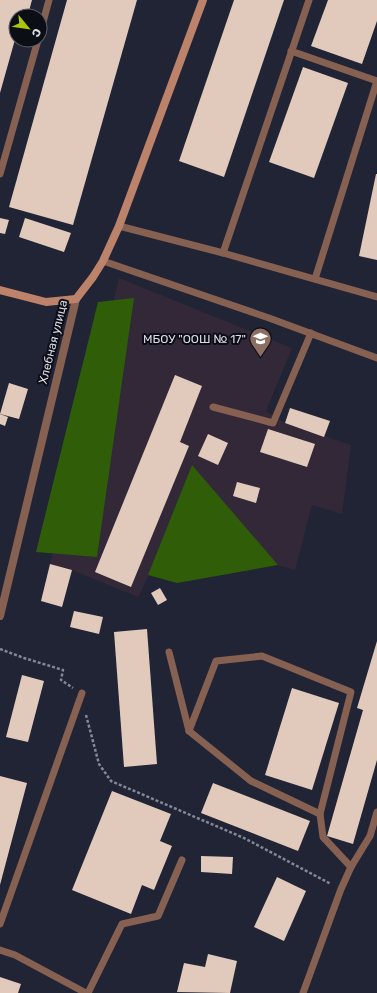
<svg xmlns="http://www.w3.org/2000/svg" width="377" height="993" viewBox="0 0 377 993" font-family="Rubik,sans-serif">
	<rect width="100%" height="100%" fill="#212435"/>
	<path fill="#322837" d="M119,278L292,348L266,411L285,423L351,445L342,514L312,505L295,570L198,543L170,532L138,597L72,570L50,564Z"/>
	<g fill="#2f5d08">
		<path d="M134,298L97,557L36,552L98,302Z"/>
		<path d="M192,465L278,565L177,583L148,575Z"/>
	</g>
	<g fill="#e1cabb">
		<path d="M0,0H32L29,11L23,9L21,16H16V36L0,93Z"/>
		<path d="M67,0H137L73,225L9,207Z"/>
		<path d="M234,0H284L224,177L179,161Z"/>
		<path d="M328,0H377V21L362,64L311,46Z"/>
		<path d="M303,67L348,83L314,178L269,162Z"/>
		<path d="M376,174H377V260L359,256Z"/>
		<path d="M0,218L9,220L5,234L0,233Z"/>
		<path d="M25,218L71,233L64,252L19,237Z"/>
		<path d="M175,375L202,386L180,442L189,446L131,587L95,572Z"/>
		<path d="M9,383L28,389L19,419L0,414Z"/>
		<path d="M290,408L330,421L324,437L285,423Z"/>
		<path d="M0,414L8,417L5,426L0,424Z"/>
		<path d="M268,429L315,444L307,467L260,452Z"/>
		<path d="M208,434L228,443L218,465L198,456Z"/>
		<path d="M237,482L260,488L256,503L233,496Z"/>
		<path d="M50,564L72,570L62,607L41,601Z"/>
		<path d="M160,588L167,600L158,605L151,593Z"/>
		<path d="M74,611L103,617L99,634L70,627Z"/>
		<path d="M147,629L157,764L124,767L114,632Z"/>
		<path d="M377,641V760L353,844L327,836L363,710L357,708Z"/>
		<path d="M22,675L44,681L28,742L6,737Z"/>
		<path d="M292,688L339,703L312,790L265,775Z"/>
		<path d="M0,776L27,783L0,885Z"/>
		<path d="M213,783L310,821L298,851L201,813Z"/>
		<path d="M112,791L171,814L160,841L172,846L154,890L142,885L131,914L72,890Z"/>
		<path d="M201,856L233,857L232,874L201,872Z"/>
		<path d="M277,877L306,891L284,941L254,927Z"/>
		<path d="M208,954L237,961L230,993L177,992L184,963L205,967Z"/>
		<path d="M0,977L21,984L18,993H0Z"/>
	</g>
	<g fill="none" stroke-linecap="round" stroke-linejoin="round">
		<g stroke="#848795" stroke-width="2.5" stroke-dasharray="3 2" stroke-linecap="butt">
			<path d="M0,649L24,658L63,670L61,680L73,688"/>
			<path d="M86,715L99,764L111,781L244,838L331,884"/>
		</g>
		<g stroke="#866152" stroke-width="7">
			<path d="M40,33L49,0"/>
			<path d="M291,51L377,81"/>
			<path d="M0,174L38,40"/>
			<path d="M119,226L223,253L377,297"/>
			<path d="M223,253L309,0"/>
			<path d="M103,261L269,318L377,358"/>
			<path d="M315,279L377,81"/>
			<path d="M213,407L273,423L311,333"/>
			<path d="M169,652L189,731L251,781L320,814"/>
			<path d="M189,731L216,661L262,656L351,692L320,814L323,837L351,867"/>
			<path d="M0,924L82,693"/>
			<path d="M0,950L15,955L86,993"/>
			<path d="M88,993L122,924L158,916L182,860"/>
			<path d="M303,993L341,889L351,867L370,836L377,812"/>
		</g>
		<path stroke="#866152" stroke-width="8" d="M0,616L76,299"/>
		<path stroke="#bd826a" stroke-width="8" d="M0,290L46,302L76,299L93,277L103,261L119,226L203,0"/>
	</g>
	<defs>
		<symbol id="school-pin" viewBox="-11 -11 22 30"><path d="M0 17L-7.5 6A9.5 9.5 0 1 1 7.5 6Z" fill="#8d6e63" stroke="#0c0e16"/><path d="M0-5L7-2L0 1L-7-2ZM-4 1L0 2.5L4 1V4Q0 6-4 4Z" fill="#fff"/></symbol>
	</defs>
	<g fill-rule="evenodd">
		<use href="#school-pin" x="248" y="326" width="25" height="34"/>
	</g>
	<g text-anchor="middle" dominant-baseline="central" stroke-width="4" stroke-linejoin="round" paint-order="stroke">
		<g font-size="12" fill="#d8dbe7" stroke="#0c0e16" text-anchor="end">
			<text x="246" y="339">МБОУ "ООШ № 17"</text>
		</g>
		<g font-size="12" fill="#d8dbe7" stroke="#0c0e16">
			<text transform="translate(53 342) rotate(-76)">Хлебная улица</text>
		</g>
	</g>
	<g transform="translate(28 28) rotate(119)"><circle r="19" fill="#0c0e16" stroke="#5e606a"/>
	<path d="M0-3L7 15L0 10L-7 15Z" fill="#adc60d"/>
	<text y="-6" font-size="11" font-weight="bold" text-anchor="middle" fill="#d8dbe7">С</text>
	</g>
</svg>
